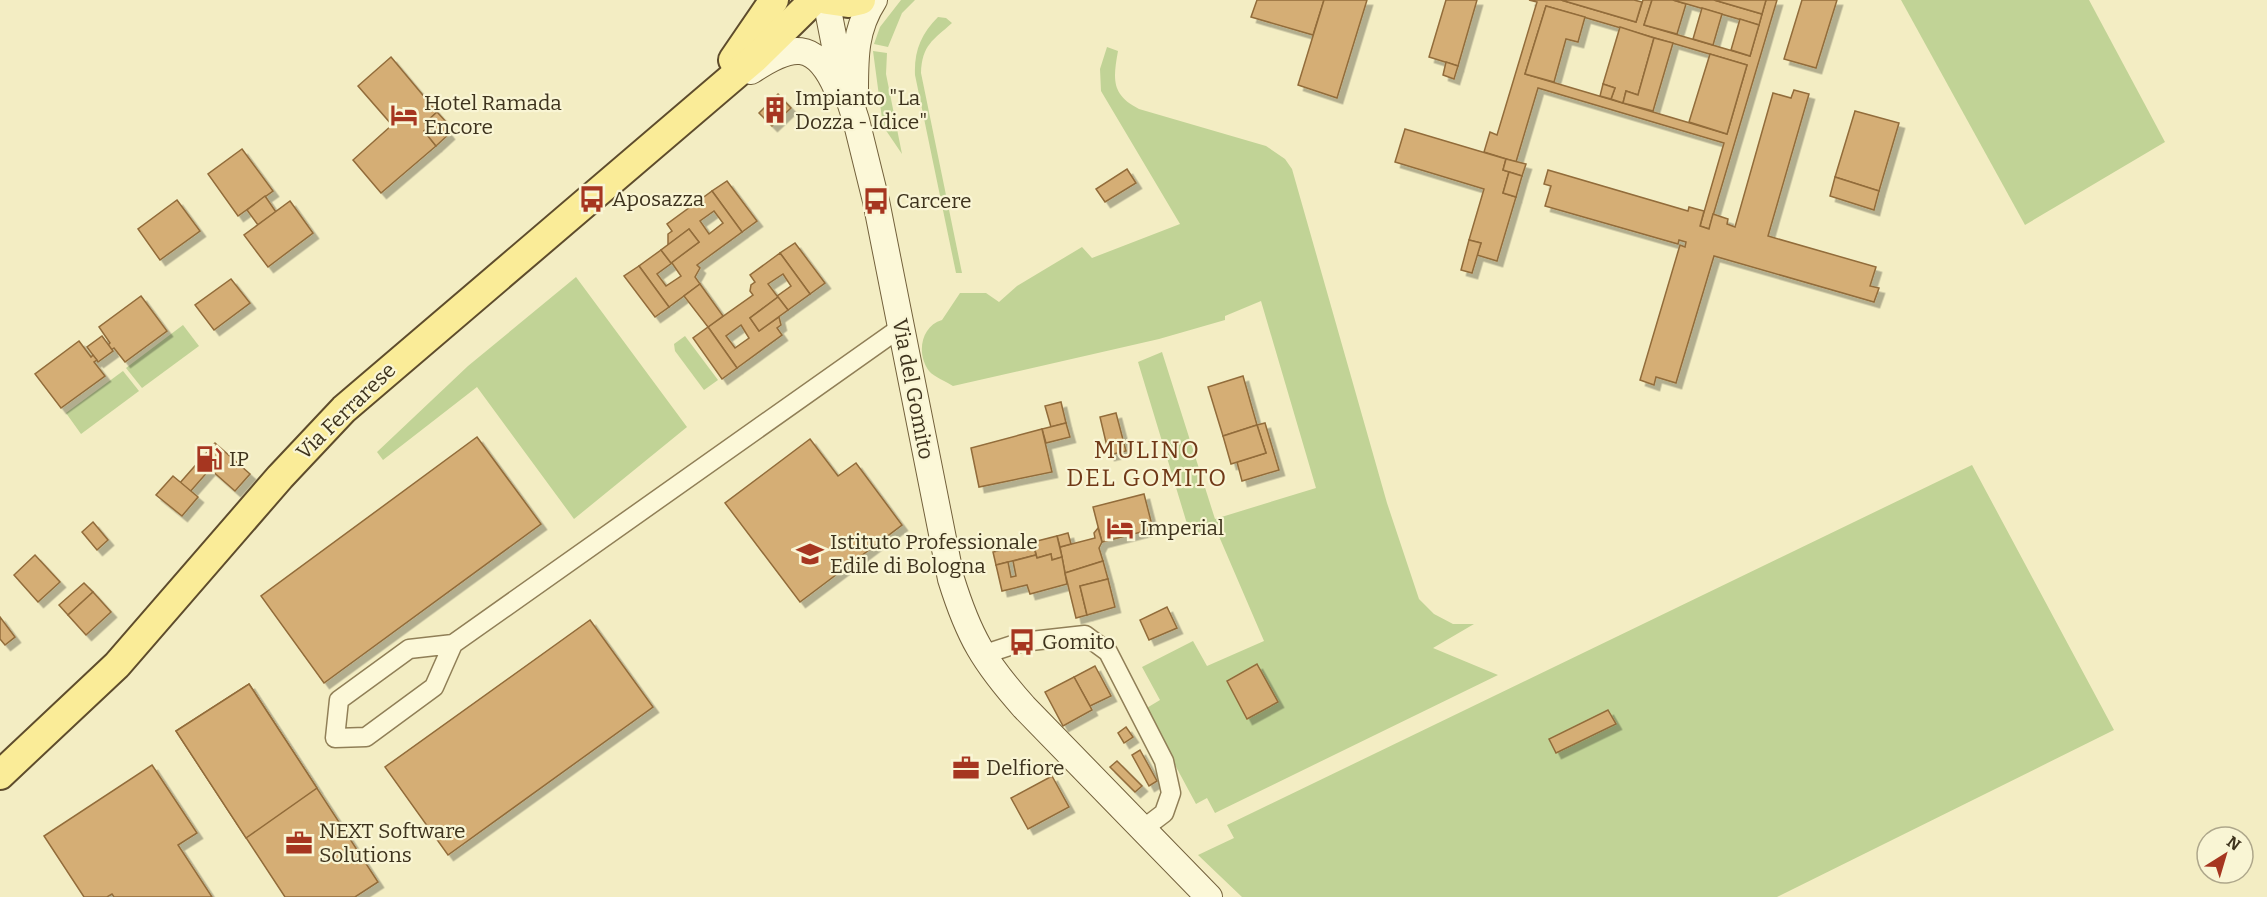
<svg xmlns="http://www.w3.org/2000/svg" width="2267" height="897" viewBox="0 0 2267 897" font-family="Bitter,serif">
	<defs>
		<filter id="shadow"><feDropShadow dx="5.5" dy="5.5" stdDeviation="0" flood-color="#0004"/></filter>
	</defs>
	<rect width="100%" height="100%" fill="#f3edc3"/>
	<g fill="#c1d396">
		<path d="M901,0H915L902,13L888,47L874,44L880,27Z"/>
		<path d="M1901,0H2089L2165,142L2025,225Z"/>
		<path d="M938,17L946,18L952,23C933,40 922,45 921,73L962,273H956L915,75C914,51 921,34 938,17Z"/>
		<path d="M1107,47L1118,51C1113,79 1111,95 1139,109L1266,146L1285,159L1292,169L1387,503L1419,599L1434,614L1453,624H1474L1433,648L1498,675L1215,813L1207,798L1196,804L1145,709L1160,700L1142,667L1193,641L1207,666L1264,641L1218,534L1191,537L1138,362L1162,352L1215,519L1316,488L1261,301L1225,316V320L1159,339L953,386C947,382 934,377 929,371C916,354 921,326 942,320L960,293H986L999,302L1017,286L1082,247L1092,258L1180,224L1101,91L1100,69Z"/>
		<path d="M873,51L887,53L886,74L902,154L883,126Z"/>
		<path d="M576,277L687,427L574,519L477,387L383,460L377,452L468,366Z"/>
		<path d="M183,325L199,346L142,388L126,368Z"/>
		<path d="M685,336L718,380L704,390L675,351L674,344Z"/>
		<path d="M123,371L139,391L81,434L66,413Z"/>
		<path d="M1972,465L2114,730L1777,897H1242L1198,855L1234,838L1227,825Z"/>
	</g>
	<g fill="#d5ae75" stroke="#926c3a" stroke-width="1.5" fill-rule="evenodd" filter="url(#shadow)">
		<path d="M1257,0H1324L1313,35L1251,17Z"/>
		<path d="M1324,0H1367L1337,98L1298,85Z"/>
		<path d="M1446,0H1477L1458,66L1429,57Z"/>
		<path d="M1529,0H1561L1636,22L1643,0H1652L1644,25L1750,56L1766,0H1777L1709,229L1700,226L1724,143L1538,88L1516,162L1484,152L1490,132L1497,135L1537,2ZM1546,6L1747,65L1727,134L1525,74Z"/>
		<path d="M1561,0H1634L1642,2L1636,22Z"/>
		<path d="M1652,0H1673L1686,4L1677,34L1644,25Z"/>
		<path d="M1673,0H1714L1762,14L1759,25Z"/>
		<path d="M1714,0H1766L1762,14Z"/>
		<path d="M1802,0H1837L1816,68L1784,59Z"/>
		<path d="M1546,6L1585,17L1578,42L1566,39L1554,82L1525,74Z"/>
		<path d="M1702,8L1722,14L1713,45L1693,39Z"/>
		<path d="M1740,19L1759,25L1750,56L1731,50Z"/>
		<path d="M1620,27L1654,38L1638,95L1626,91L1623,103L1611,99L1615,88L1603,84Z"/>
		<path d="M1654,38L1673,43L1653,111L1623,103L1626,91L1638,95Z"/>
		<path d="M1710,54L1747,65L1727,134L1689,122Z"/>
		<path d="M391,57L437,112L425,123L428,127L424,131L436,146L381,193L353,160L392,125L358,86Z"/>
		<path d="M1446,62L1458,66L1454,79L1443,75Z"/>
		<path d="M1603,84L1615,88L1611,99L1600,96Z"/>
		<path d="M1794,90L1809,94L1768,236L1876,267L1870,286L1879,288L1874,302L1714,256L1676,383L1656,377L1654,385L1640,380L1680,245L1685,247L1686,242L1679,240L1678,244L1545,206L1551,186L1544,184L1548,170L1688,211L1689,207L1704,211L1700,226L1709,229L1713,214L1728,219L1727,224L1735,227L1773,93L1791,98Z"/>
		<path d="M778,94L791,108L772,126L759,113Z"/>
		<path d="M1855,111L1899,123L1879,191L1835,177Z"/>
		<path d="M437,112L449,125L445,129L449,134L436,146L424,131L428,127L425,123Z"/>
		<path d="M1405,129L1506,159L1503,170L1509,172L1503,193L1516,197L1497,261L1477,255L1481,243L1469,240L1484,189L1395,162Z"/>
		<path d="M242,149L273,191L238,216L208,174Z"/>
		<path d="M1506,159L1526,164L1522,176L1503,170Z"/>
		<path d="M1127,169L1136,183L1105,202L1096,189Z"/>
		<path d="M1509,172L1522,176L1516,197L1503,193Z"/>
		<path d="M1835,177L1879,191L1874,210L1830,196Z"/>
		<path d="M727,181L757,221L742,232L712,191Z"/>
		<path d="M712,191L742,232L697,265L700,268L695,277L700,284L669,307L639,266L661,250L671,263L699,242L689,229L668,245V234L672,231L667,224ZM714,211L723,223L709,234L700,221ZM672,263L681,276L666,286L657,274Z"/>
		<path d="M265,196L276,212L258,225L247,210Z"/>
		<path d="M177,200L200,231L160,260L138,229Z"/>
		<path d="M290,201L313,233L268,267L244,235Z"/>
		<path d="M689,229L699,242L671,263L661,250Z"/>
		<path d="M1469,240L1481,243L1472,273L1461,270Z"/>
		<path d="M795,243L825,283L810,294L780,253Z"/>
		<path d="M780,253L810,294L788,310L778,297L750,318L759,331L779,317L781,325L777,328L782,335L737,368L708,327L753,295L750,291L751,285L755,282L750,275ZM783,274L791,286L777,296L768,284ZM741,325L749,338L735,348L726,336Z"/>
		<path d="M639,266L669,307L655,317L624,276Z"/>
		<path d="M231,279L250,303L214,330L195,305Z"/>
		<path d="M700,284L723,316L708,327L684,296Z"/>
		<path d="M141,296L167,331L125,362L114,348L111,350L108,345L110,343L99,327Z"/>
		<path d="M778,297L788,310L759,331L750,318Z"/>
		<path d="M708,327L737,368L722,379L693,338Z"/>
		<path d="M102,336L113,351L98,362L87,347Z"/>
		<path d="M79,341L91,357L93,355L97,360L94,362L105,376L61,408L35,374Z"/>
		<path d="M1243,376L1257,425L1223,436L1208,387Z"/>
		<path d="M1061,402L1066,423L1051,427L1045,406Z"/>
		<path d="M1116,413L1126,451L1109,455L1100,417Z"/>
		<path d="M1066,423L1070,437L1046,443L1042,429Z"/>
		<path d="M1265,423L1279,470L1242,481L1237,462L1266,453L1257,425Z"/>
		<path d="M1257,425L1266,453L1231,464L1223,436Z"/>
		<path d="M1042,429L1052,472L979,487L971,448Z"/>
		<path d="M477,437L541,524L324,683L261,596Z"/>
		<path d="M810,439L838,476L856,463L902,525L800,602L725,503Z"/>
		<path d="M215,443L250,474L235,491L210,469L189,493L179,484Z"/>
		<path d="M173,476L198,497L182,516L156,495Z"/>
		<path d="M1144,494L1153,529L1102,542L1093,507Z"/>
		<path d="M93,522L108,540L97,550L82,532Z"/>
		<path d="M1098,528L1102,542L1099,548L1103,561L1065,573L1060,547L1095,538L1094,533Z"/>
		<path d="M1068,533L1071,544L1060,547L1057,536Z"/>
		<path d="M1057,536L1062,557L1052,560L1051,554L1037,558L1033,542Z"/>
		<path d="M1033,543L1036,555L996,565L993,552Z"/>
		<path d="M1051,554L1052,560L1062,557L1067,584L1030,594L1027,585L1002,591L996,565L1008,562L1011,577L1016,576L1013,561L1036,555L1037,558Z"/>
		<path d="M35,555L60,582L38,602L14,575Z"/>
		<path d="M1103,561L1108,579L1080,586L1087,615L1076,618L1065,573Z"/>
		<path d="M1108,579L1115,607L1087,615L1080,586Z"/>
		<path d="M84,583L93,592L68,615L59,605Z"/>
		<path d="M93,592L111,612L86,635L68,615Z"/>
		<path d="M1167,607L1177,628L1149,640L1140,620Z"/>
		<path d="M0,617L15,637L5,645L0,639Z"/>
		<path d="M590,620L653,707L448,855L385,767Z"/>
		<path d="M1257,664L1278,702L1247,719L1227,681Z"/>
		<path d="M1095,666L1111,696L1090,706L1074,677Z"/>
		<path d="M1074,677L1092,710L1063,726L1045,692Z"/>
		<path d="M249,684L378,882L355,897H285L176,731Z"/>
		<path d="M249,684L317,788L246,838L176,731Z"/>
		<path d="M1608,710L1616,724L1556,753L1549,739Z"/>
		<path d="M1126,727L1133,737L1124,743L1118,733Z"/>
		<path d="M1140,750L1157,781L1149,786L1132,755Z"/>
		<path d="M1117,761L1142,786L1135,792L1110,767Z"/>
		<path d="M152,765L197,833L178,845L212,897H114L112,894L107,897H84L44,836Z"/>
		<path d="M1052,776L1069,807L1028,829L1011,798Z"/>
	</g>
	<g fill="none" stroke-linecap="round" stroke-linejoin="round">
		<defs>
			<g id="street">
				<path d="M453,644L434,687L366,737L335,738L339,700L409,649L453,644L900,328"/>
				<path d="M982,655L1022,642L1085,635L1108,652L1164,761L1171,793L1164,813L1143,829"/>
			</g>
			<g id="secondary">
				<path d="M826,0L840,71L856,120L876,201L951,579C969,637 984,662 1024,707L1209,897"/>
				<path d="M751,71C791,44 815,39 837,89"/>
				<path d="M855,90C855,57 855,29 874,0"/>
			</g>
			<g id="primary">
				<path d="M827,0L848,3L861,0"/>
				<path d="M733,60L774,0"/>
				<path d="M0,775L117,665L280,477L344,409L755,58L814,0"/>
			</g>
		</defs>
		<use href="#street" stroke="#907f57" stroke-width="21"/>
		<use href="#secondary" stroke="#72603b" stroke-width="28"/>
		<use href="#primary" stroke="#5e4c2c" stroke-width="32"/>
		<use href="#street" stroke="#fcf8d8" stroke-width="18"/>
		<use href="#secondary" stroke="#fcf8d8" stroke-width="26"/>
		<use href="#primary" stroke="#faec98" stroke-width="28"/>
	</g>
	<defs>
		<symbol id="building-bare" viewBox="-9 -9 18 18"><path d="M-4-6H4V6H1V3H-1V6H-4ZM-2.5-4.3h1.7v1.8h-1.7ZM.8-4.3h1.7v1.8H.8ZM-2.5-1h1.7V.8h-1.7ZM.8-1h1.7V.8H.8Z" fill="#a63620" stroke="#f9f5d4" stroke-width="2.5" paint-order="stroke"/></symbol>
		<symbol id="hotel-bare" viewBox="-9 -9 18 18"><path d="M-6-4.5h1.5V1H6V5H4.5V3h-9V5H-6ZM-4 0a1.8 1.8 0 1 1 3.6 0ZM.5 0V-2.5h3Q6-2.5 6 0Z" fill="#a63620" stroke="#f9f5d4" stroke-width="2.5" paint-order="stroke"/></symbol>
		<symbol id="bus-bare" viewBox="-9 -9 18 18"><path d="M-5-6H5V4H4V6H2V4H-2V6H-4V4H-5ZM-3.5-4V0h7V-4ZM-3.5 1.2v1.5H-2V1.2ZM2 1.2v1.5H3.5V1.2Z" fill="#a63620" stroke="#f9f5d4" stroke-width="2.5" paint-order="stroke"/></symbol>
		<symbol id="fuel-bare" viewBox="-9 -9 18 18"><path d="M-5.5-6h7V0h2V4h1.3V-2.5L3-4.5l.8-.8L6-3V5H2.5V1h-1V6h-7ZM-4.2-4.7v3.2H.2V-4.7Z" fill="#a63620" stroke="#f9f5d4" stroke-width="2.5" paint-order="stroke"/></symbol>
		<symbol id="school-bare" viewBox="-9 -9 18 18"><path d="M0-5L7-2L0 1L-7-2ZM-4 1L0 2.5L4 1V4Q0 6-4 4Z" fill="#a63620" stroke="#f9f5d4" stroke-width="2.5" paint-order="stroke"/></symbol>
		<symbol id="office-bare" viewBox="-9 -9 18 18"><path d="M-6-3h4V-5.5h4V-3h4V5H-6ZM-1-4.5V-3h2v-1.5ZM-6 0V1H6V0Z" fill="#a63620" stroke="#f9f5d4" stroke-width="2.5" paint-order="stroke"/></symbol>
	</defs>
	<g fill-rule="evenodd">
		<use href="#building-bare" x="756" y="91" width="38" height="38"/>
		<use href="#hotel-bare" x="385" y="96" width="38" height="38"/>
		<use href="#bus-bare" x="573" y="180" width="38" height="38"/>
		<use href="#bus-bare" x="857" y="182" width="38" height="38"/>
		<use href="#fuel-bare" x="190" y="440" width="38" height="38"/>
		<use href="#hotel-bare" x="1101" y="509" width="38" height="38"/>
		<use href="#school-bare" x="791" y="535" width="38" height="38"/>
		<use href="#bus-bare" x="1003" y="623" width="38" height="38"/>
		<use href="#office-bare" x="947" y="749" width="38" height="38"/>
		<use href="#office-bare" x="280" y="824" width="38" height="38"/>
	</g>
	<g text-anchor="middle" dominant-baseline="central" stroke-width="4.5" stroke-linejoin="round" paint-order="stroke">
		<g font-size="21" fill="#3e331d" stroke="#f9f5d4" text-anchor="start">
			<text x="795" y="98">Impianto "La<tspan x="795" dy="24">Dozza - Idice"</tspan></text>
			<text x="424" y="103">Hotel Ramada<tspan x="424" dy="24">Encore</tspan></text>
			<text x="612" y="199">Aposazza</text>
			<text x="896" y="201">Carcere</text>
			<text x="229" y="459">IP</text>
			<text x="1140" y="528">Imperial</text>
			<text x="830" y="542">Istituto Professionale<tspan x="830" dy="24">Edile di Bologna</tspan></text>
			<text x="1042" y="642">Gomito</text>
			<text x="986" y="768">Delfiore</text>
			<text x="319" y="831">NEXT Software<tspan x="319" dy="24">Solutions</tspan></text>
		</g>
		<g font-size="21" fill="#3e331d" stroke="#f9f5d4">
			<text transform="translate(913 389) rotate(79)">Via del Gomito</text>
			<text transform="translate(346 411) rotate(-44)">Via Ferrarese</text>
		</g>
		<g font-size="24" letter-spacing="1.5" fill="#703917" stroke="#f9f5d4">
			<text x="1147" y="450">MULINO<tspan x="1147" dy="28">DEL GOMITO</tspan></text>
		</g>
	</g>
	<g transform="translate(2225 855) rotate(37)"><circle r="28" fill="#f9f5d4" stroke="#aea78b" stroke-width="1.5"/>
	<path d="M0-4.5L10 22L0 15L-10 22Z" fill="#a63620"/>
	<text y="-9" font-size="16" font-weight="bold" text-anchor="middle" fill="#3e331d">N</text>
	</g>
</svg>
